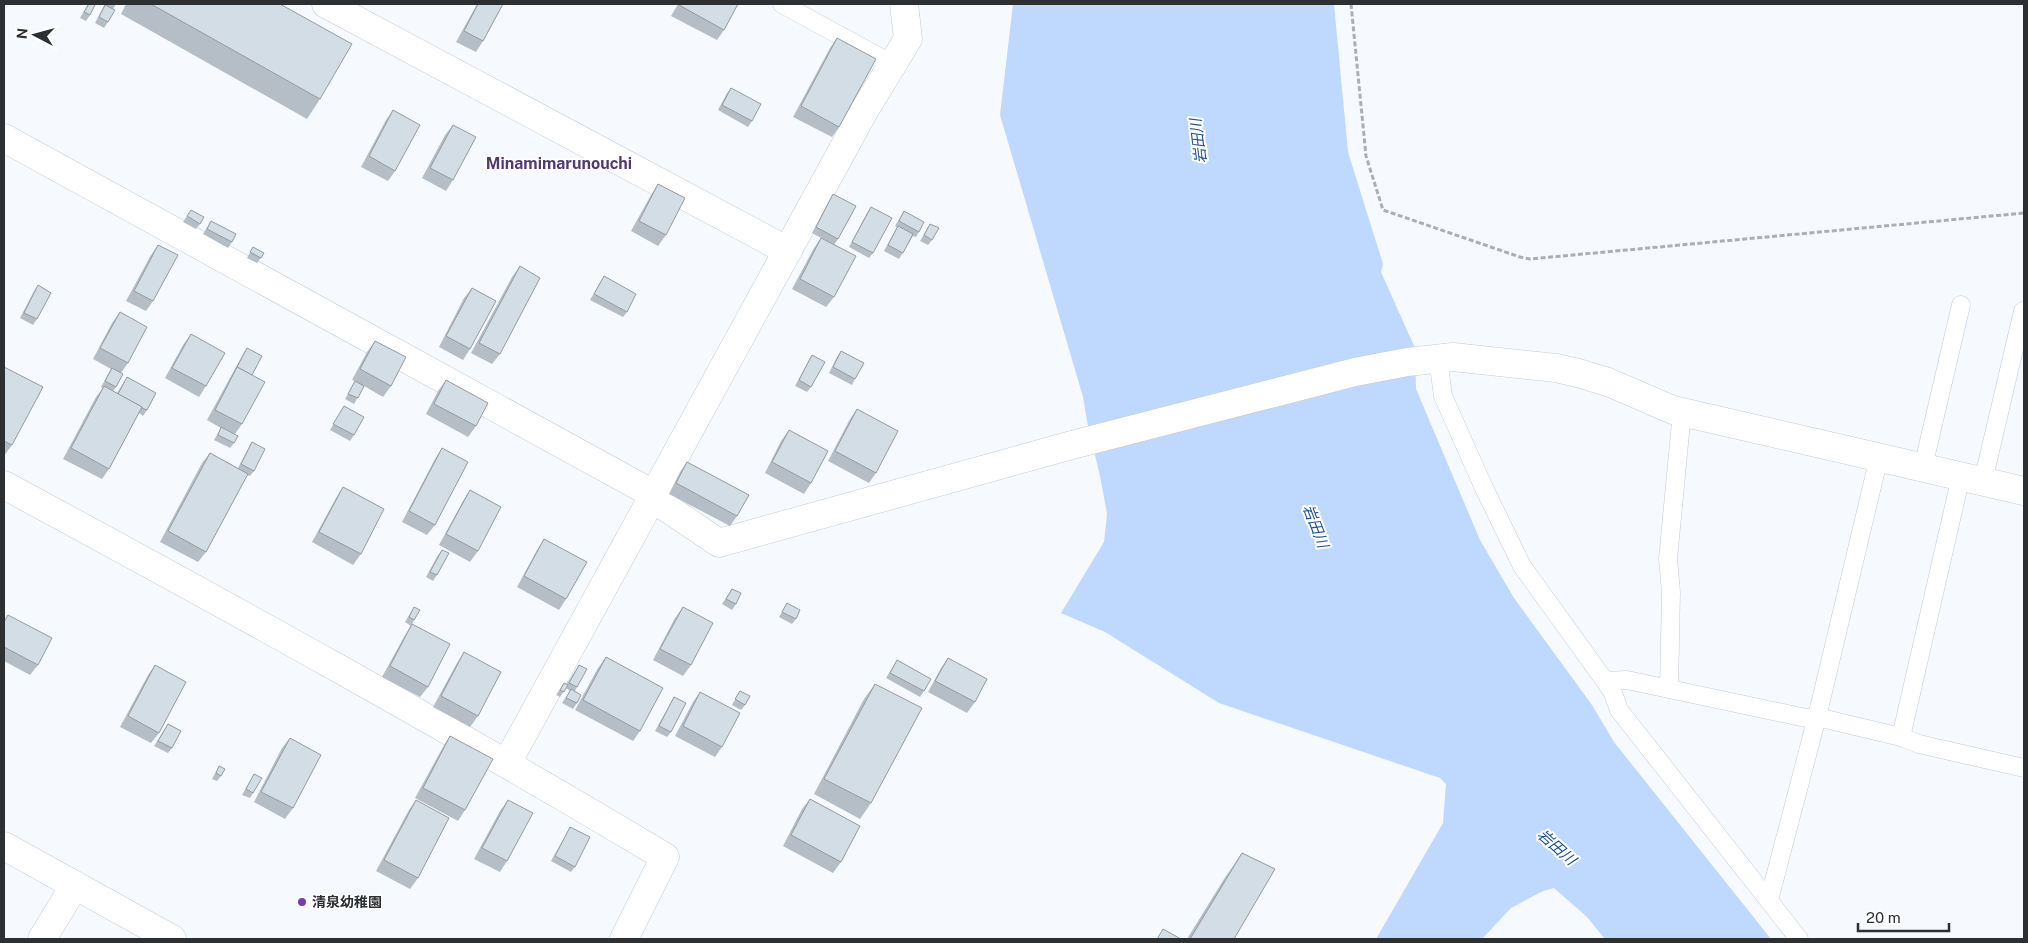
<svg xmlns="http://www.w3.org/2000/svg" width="2028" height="943" viewBox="0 0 2028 943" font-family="'Public Sans','Noto Sans JP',sans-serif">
	<rect width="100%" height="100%" fill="#f6fafe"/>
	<path fill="#bfd8fe" d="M1013,4H1334L1348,152L1383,264L1381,272L1415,348L1416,389L1480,540L1514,598L1592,705L1614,742L1771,939H1605L1587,917L1554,888L1543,891L1511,908L1482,939H1376L1443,823L1446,784L1440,778L1219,703L1105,632L1061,613L1104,542L1107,514L1100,476L1087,421L1083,397L1000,115Z"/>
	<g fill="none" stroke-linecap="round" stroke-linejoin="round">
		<defs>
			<g id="service">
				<path d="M782,4L894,65"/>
				<path d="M1438,358L1443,396L1484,488L1522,566L1605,681L1613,693L1619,710L1799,939"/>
				<path d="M1923,467L1961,305"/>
				<path d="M1983,481L2023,311"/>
				<path d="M1605,681L1627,680L1806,718L1817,717L1901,737L1919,744L2024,768"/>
				<path d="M1669,689L1671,592L1668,559L1682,412"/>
				<path d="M1901,737L1961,476"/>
				<path d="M1769,900L1817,717L1879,457"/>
			</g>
			<g id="minor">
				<path d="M326,4L788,251"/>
				<path d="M4,138L644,489L652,498L719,543L1072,445L1355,372L1407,362L1453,357L1556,368L1578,373L1608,382L1673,410L2024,491"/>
				<path d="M4,485C226,605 448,727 665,857L624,939"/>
				<path d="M507,763L864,111L908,39L904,4"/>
				<path d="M4,846L172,939"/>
				<path d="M42,939L75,885"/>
			</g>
		</defs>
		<use href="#service" stroke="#c2ccd5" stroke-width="19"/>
		<use href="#minor" stroke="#c2ccd5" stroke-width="29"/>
		<path stroke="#abafb2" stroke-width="3" stroke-dasharray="5 2.5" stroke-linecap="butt" d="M1351,4L1366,156L1383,210L1520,257L1530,259L2024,213"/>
		<use href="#service" stroke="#fff" stroke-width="18"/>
		<use href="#minor" stroke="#fff" stroke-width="28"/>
	</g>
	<g fill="#b5bec6">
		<path d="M88,4L90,15L86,21L80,18Z"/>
		<path d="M105,4H116L113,9L108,22L104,28L95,23Z"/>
		<path d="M126,4H280L320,99L307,119L121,14Z"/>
		<path d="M477,4H503L483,41L476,52L456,42Z"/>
		<path d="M678,4H738L724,30L717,40L671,16Z"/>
		<path d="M837,38L839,127L832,137L793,117L830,48Z"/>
		<path d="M731,88L752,121L748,127L718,110L727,93Z"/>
		<path d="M393,110L395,171L388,181L361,167L386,120Z"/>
		<path d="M453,125V180L446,191L422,178L445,135Z"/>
		<path d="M658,184L666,235L658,246L631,231L651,195Z"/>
		<path d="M833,194L838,239L834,245L812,233L830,199Z"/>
		<path d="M871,207L873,253L869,258L849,247L867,213Z"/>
		<path d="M191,210L200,224L196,229L183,222Z"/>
		<path d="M904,211L919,232L916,237L913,236L899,259L884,251L897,227L895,226Z"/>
		<path d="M211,221L232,242L228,248L203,234Z"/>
		<path d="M930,224L932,240L928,245L920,241Z"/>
		<path d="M821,238L834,297L826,307L792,289L814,248Z"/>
		<path d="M158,245L153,301L146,311L126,301L151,255Z"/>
		<path d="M253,247L261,258L257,263L247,258Z"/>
		<path d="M520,266L500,354L492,364L471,353L512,277Z"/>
		<path d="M604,276L627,312L623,317L590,300Z"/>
		<path d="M38,285L37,319L33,325L20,318L34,291Z"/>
		<path d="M472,288L470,349L463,360L439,347L464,298Z"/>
		<path d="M120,312L128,363L121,373L116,387L113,391L117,393L127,377L147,410L143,416L139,413L109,469L102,479L63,459L96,397L103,388L101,387L111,369L93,359L112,323Z"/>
		<path d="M191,334L206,386L199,397L165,378L183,345Z"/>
		<path d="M375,341L391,386L383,397L364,386L354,404L345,399L355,381L352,380L367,352Z"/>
		<path d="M247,348L252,375L242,424L235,434L234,443L230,448L214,440L221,428L207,420L243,354Z"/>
		<path d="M841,351L855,379L852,385L829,373L837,357Z"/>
		<path d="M812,355L811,387L807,392L795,386L809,360Z"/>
		<path d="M4,367L12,445L4,456Z"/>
		<path d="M446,380L476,426L468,437L426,414L438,391Z"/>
		<path d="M344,406L354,435L350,441L330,430Z"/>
		<path d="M857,409L876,473L869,483L828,461L850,419Z"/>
		<path d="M789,430L811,483L804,494L765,473L781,441Z"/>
		<path d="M252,442L254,471L250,476L247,475L206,552L198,562L160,542L202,463L210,453L238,468L249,447Z"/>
		<path d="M442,448L435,525L427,535L402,522L435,459Z"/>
		<path d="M687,462L737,516L730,526L669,494L680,472Z"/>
		<path d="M343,487L361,554L353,565L312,542L336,498Z"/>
		<path d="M470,490L478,551L470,562L439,545L463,501Z"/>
		<path d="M544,539L566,599L559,610L517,587L537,550Z"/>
		<path d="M442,550L437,575L433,581L426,577L438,555Z"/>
		<path d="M732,589L736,604L732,610L722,604Z"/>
		<path d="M787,603L796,619L792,624L779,617Z"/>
		<path d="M414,607V620L411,626L405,622Z"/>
		<path d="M683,607L691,665L683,676L653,660L675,618Z"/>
		<path d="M8,615L38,665L30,675L4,661V620Z"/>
		<path d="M412,624L428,687L420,697L382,677L405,635Z"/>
		<path d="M464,652L478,716L470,727L433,707L457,663Z"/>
		<path d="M606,657L640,731L633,741L575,710L598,668Z"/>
		<path d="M948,658L975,702L967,713L928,692L941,668Z"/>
		<path d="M897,660L924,691L920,697L886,678Z"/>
		<path d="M155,665L159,733L151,743L120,727L148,675Z"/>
		<path d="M579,665L577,687L575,691L577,703L573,709L562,703L570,691L566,688L560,697L556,695L564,683L567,684Z"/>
		<path d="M875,684L871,803L860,819L814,794L864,699Z"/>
		<path d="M740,691L745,705L741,710L732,705Z"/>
		<path d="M700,692L722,747L715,757L675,736L693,702Z"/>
		<path d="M674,697L671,732L667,737L655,731L671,702Z"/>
		<path d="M168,724L172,748L168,753L154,746Z"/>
		<path d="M450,736L465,810L458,821L415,798L443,747Z"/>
		<path d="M290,738L293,808L285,819L254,802L282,748Z"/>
		<path d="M219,766L221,776L217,781L212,779Z"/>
		<path d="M254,774L253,793L250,798L242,795Z"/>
		<path d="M810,799L841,862L833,873L783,846L802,809Z"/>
		<path d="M416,800L418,878L410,889L376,871L409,810Z"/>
		<path d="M508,800L507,861L500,872L474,859L500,811Z"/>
		<path d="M570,827L575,867L571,872L551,861Z"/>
		<path d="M1242,853L1234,939H1187L1224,879Z"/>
	</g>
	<g fill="#d3dde6" stroke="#949ba1">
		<path d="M89,4H93L95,5L90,15L84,12Z"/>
		<path d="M151,4H280L352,44L320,99Z"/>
		<path d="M478,4H503L483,41L464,31Z"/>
		<path d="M679,4H738L724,30L679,5Z"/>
		<path d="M105,5L115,10L108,22L99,17Z"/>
		<path d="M837,38L876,59L839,127L801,106Z"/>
		<path d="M731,88L761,104L752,121L722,105Z"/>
		<path d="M393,110L420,125L395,171L369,156Z"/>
		<path d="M453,125L476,137L453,180L430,168Z"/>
		<path d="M658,184L685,198L666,235L639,221Z"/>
		<path d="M833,194L856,206L838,239L816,227Z"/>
		<path d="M871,207L892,218L873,253L852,242Z"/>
		<path d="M191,210L204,217L200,224L187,216Z"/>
		<path d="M904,211L924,222L919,232L899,221Z"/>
		<path d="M211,221L236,234L232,242L207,229Z"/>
		<path d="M930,224L939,228L932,240L924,235Z"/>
		<path d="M898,226L913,234L903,253L888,245Z"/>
		<path d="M821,238L856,256L834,297L800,279Z"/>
		<path d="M158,245L178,255L153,301L134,291Z"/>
		<path d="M253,247L264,253L261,258L250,252Z"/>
		<path d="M520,266L540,278L500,354L479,343Z"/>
		<path d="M604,276L636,294L627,312L594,294Z"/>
		<path d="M38,285L51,293L37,319L24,313Z"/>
		<path d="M472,288L496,301L470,349L446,336Z"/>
		<path d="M120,312L147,327L128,363L100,348Z"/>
		<path d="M191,334L225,353L206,386L172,368Z"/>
		<path d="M375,341L406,357L391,386L360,369Z"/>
		<path d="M247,348L262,356L252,375L237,367L236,369Z"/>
		<path d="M841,351L864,363L855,379L833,367Z"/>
		<path d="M812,355L825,362L811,387L799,380Z"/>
		<path d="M4,367L43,387L12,445L4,441Z"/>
		<path d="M237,367L265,382L242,424L215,410Z"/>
		<path d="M112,368L123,374L116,387L105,381Z"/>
		<path d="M127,377L156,393L147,410L142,408V407L118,394Z"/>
		<path d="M446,380L488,403L476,426L434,404Z"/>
		<path d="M355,381L364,386L358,398L348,394Z"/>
		<path d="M104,386L142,407L109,469L71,448Z"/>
		<path d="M344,406L364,417L354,435L333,424Z"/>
		<path d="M857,409L898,431L876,473L835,451Z"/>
		<path d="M221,427L238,436L234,443L218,435Z"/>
		<path d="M789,430L828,451L811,483L772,462Z"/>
		<path d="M252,442L265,449L254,471L241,464Z"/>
		<path d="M442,448L468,462L435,525L409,511Z"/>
		<path d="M210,453L248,474L206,552L168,531Z"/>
		<path d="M687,462L749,495L737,516L676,483Z"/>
		<path d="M343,487L384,509L361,554L319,532Z"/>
		<path d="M470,490L501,507L478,551L446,534Z"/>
		<path d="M544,539L587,562L566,599L524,576Z"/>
		<path d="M442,550L449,553L437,575L430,572Z"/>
		<path d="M732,589L741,593L736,604L726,599Z"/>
		<path d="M787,603L800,610L796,619L782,612Z"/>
		<path d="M414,607L420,610L414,620L409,617Z"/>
		<path d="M683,607L713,623L691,665L660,649Z"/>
		<path d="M8,615L52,638L38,665L4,647V622Z"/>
		<path d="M412,624L450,644L428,687L390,666Z"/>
		<path d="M464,652L501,672L478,716L441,696Z"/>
		<path d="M606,657L663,688L640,731L583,700Z"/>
		<path d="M948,658L987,679L975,702L935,681Z"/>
		<path d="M897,660L931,679L924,691L890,673Z"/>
		<path d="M155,665L186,682L159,733L128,716Z"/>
		<path d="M579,665L587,669L577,687L569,683Z"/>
		<path d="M564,683L568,685L564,692L560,690Z"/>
		<path d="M875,684L922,708L871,803L824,779Z"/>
		<path d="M571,689L581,695L577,703L566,698Z"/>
		<path d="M740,691L750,696L745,705L735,699Z"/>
		<path d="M700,692L740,713L722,747L683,726Z"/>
		<path d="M674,697L686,703L671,732L659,726Z"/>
		<path d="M168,724L181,731L172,748L158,741Z"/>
		<path d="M450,736L493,759L465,810L423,788Z"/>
		<path d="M290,738L321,755L293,808L261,792Z"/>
		<path d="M219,766L225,769L221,776L216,773Z"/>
		<path d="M254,774L262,778L253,793L246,789Z"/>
		<path d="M810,799L860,826L841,862L791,835Z"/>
		<path d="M416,800L449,818L418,878L384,860Z"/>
		<path d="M508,800L533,813L507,861L482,848Z"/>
		<path d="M570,827L590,837L575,867L555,856Z"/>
		<path d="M1242,853L1275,869L1234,939H1190Z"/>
		<path d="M1163,929L1181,939H1157Z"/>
	</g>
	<circle fill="#743db3" stroke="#fff" stroke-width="2" cx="302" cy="902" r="5"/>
	<g text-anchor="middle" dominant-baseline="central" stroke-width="4" stroke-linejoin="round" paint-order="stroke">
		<g font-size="14" font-weight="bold" fill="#2c3033" stroke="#fff" text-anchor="start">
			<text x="312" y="902">清泉幼稚園</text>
		</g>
		<g font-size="15" font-style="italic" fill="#215299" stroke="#fff">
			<text transform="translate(1198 141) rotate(-97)">岩田川</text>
			<text transform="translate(1316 526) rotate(69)">岩田川</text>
			<text transform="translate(1557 847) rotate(42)">岩田川</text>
		</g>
		<g font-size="16" font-weight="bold" fill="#523975" stroke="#fff">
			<text x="559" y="163">Minamimarunouchi</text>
		</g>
	</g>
	<rect width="2028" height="943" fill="none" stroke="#2c3033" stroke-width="10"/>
	<g transform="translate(35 35) rotate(276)" stroke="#ffffff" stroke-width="4" paint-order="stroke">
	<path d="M0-4L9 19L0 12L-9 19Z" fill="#2c3033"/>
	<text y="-8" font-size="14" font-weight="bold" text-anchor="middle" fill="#2c3033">N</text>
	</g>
	<path d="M1858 923v8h91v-8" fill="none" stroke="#2c3033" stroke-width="2.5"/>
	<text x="1866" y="923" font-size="15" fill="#2c3033" stroke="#ffffff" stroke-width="4" paint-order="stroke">20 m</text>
</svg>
